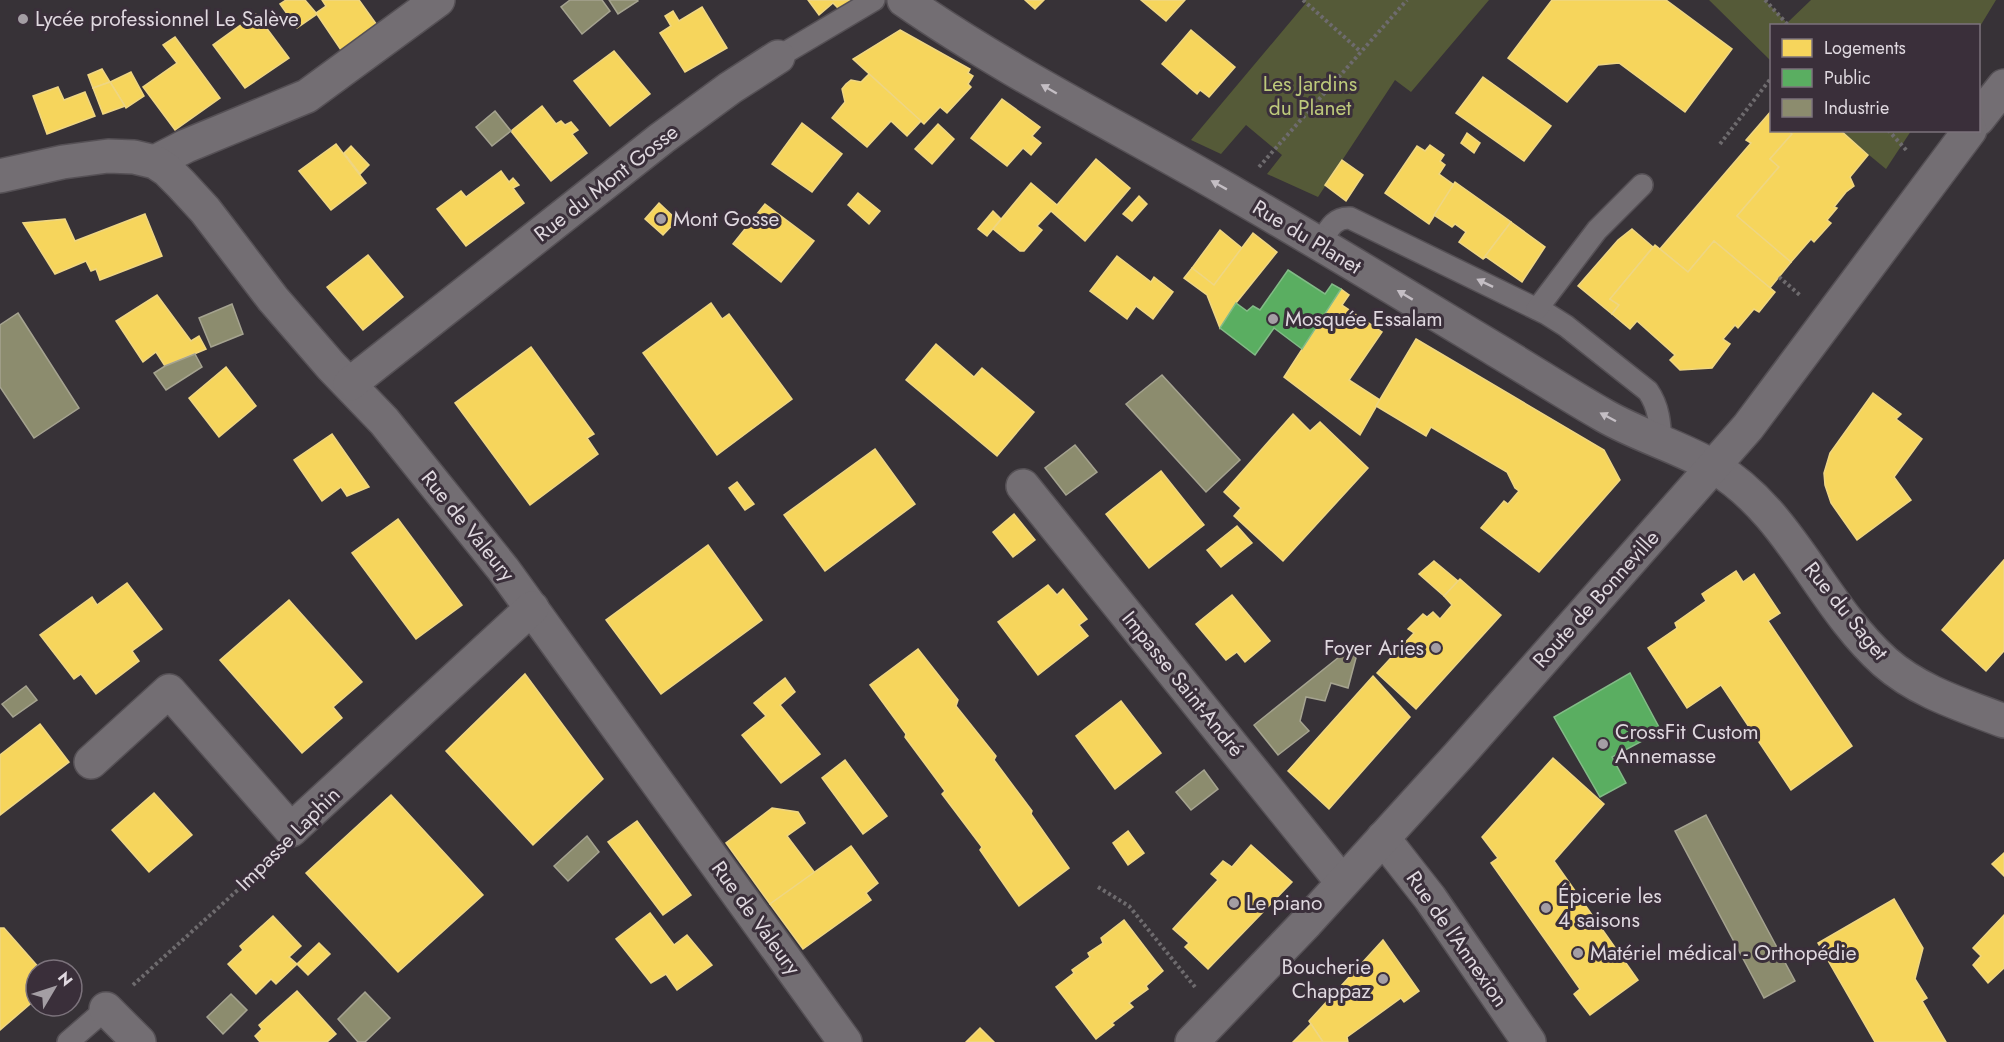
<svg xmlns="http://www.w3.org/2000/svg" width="2004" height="1042" viewBox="0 0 2004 1042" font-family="Jost,sans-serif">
	<rect width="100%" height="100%" fill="#373237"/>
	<g fill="#555a38">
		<path d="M1303,0H1489L1411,92L1395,80L1318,197L1267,174L1282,155L1246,125L1221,154L1191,140L1306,3Z"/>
		<path d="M1709,0H1765L1787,23L1811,0H1996L1979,28L1978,26H1772L1771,61Z"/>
		<path d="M1840,131H1911L1886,169Z"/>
	</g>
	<g fill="#f6d55c" stroke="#efd683" stroke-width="1.5">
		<path d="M286,0H305L317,14L297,28L280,4Z"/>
		<path d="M322,0H359L377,25L341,50L316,13L326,6Z"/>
		<path d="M808,0H852L853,2L840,10L833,3L819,15Z"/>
		<path d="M1025,0H1044L1035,9Z"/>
		<path d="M1141,0H1185L1166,21Z"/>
		<path d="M1552,0H1666L1732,49L1685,112L1619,63L1598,65L1567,102L1508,58Z"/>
		<path d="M702,7L727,48L685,72L660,33L671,26L665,16L673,11L679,21Z"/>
		<path d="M256,14L289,58L245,88L213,45Z"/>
		<path d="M900,30L970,69L968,73L973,76L968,84L971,87L947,113L940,107L924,124L853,59Z"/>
		<path d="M1191,30L1235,67L1209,97L1200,90L1197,94L1162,64Z"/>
		<path d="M175,37L220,98L175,130L143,87L177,63L163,45Z"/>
		<path d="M614,51L650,94L610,126L574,81Z"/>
		<path d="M102,69L110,82L93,88L88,75Z"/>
		<path d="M131,72L144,96L126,108L110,82Z"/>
		<path d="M869,74L921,121L907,136L891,121L867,147L832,118L845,102L842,89L846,84L851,80L861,82Z"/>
		<path d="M1483,77L1551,126L1524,161L1456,113Z"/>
		<path d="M110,82L125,106L103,114L93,88Z"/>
		<path d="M58,87L64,100L85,92L95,116L47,134L33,96Z"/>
		<path d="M1002,99L1040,127L1032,136L1041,143L1031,155L1023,148L1007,166L971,138Z"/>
		<path d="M542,106L556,124L561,121L565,125L571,122L578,130L572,134L587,153L551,181L511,131Z"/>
		<path d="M1772,110V130H1788L1792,134L1770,159L1779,167L1737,216L1791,262L1770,288L1714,241L1688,272L1660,249L1751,143L1746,140Z"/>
		<path d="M802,123L842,154L812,192L772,164Z"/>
		<path d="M938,124L954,139L932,164L915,149Z"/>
		<path d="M1788,130H1840L1868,155L1850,177L1854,186L1846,192L1834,207L1837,208L1827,220L1831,223L1814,242L1811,239L1791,262L1737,216L1779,167L1770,159L1792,134Z"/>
		<path d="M1467,133L1480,143L1474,153L1461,143Z"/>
		<path d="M336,144L366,183L331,210L299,171Z"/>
		<path d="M1430,145L1444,155L1440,161L1445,165L1439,174L1454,185L1429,224L1385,193L1417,146L1425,151Z"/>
		<path d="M351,146L369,165L360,174L344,153Z"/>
		<path d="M1096,159L1130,188L1085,241L1051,211L1037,226L1042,230L1024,251H1020L993,229L1031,183L1057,205Z"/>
		<path d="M1342,160L1363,175L1346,201L1325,185Z"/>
		<path d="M501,171L509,182L513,178L519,185L513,188L524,203L466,246L437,209L461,191L466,197Z"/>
		<path d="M1455,182L1511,222L1483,259L1459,242L1466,232L1455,224L1452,227L1434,215Z"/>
		<path d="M858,193L880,211L869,224L848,205Z"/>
		<path d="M1139,196L1147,204L1132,221L1123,214Z"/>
		<path d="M659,203L677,220L663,235L645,219Z"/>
		<path d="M765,204L814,241L781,282L733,244Z"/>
		<path d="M993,211L1001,219L987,236L978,229Z"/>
		<path d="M145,214L162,256L100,280L96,269L91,271L86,261L55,274L23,223L65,219L75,241Z"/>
		<path d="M1511,222L1545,247L1522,282L1486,257L1483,259Z"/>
		<path d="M1632,229L1653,247L1610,299L1619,305L1612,314L1578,286L1618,240Z"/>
		<path d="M1220,230L1242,248L1214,285L1192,268Z"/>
		<path d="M1253,233L1277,252L1236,303L1220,328L1207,295L1184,278L1192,268L1214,285Z"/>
		<path d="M1714,241L1775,292L1759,312L1754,309L1738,328L1735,325L1723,339L1730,344L1712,368L1680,370L1670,360L1675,355L1637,321L1630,329L1612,314L1619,305L1610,299L1655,245L1688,272Z"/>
		<path d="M368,255L403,297L363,330L327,287Z"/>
		<path d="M1117,256L1151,282L1154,277L1173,292L1153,319L1136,306L1127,319L1090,291Z"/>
		<path d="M1341,289L1349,295L1342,305L1382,332L1349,380L1380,400L1360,435L1284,377Z"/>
		<path d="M157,295L191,341L199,336L206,349L165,366L156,352L143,362L116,321Z"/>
		<path d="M711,303L722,319L729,314L792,399L717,455L643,353Z"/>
		<path d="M1416,339L1604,450L1620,480L1539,572L1481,528L1504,501L1508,504L1519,491L1515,488L1507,472L1431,427L1426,436L1376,406Z"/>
		<path d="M936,344L974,377L982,368L1034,412L997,456L906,380Z"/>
		<path d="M531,347L594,434L587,438L598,454L530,505L455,403Z"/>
		<path d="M226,367L256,406L219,437L189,398Z"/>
		<path d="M1873,393L1901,414L1896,419L1922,439L1894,477L1911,500L1857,540L1831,503L1825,485L1824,473L1830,453Z"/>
		<path d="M1293,414L1310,431L1320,422L1368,468L1283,561L1234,516L1241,508L1224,492Z"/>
		<path d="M332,434L369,487L347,496L341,487L322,501L294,460Z"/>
		<path d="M875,449L915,504L825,571L784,515Z"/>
		<path d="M1161,471L1204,525L1149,568L1106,514Z"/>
		<path d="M737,482L754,504L745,510L729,488Z"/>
		<path d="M1014,514L1035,540L1013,557L993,532Z"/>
		<path d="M398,519L462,605L416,639L352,553Z"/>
		<path d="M1237,526L1252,543L1221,567L1207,550Z"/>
		<path d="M708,545L762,620L661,694L606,620Z"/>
		<path d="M2004,560V651L1986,671L1942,630Z"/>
		<path d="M1434,561L1458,581L1444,596L1419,574Z"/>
		<path d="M1736,571L1743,582L1754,574L1780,613L1768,621L1852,746L1791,790L1721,685L1687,708L1648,648L1677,628L1675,623L1706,601L1702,594Z"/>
		<path d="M1460,579L1501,615L1416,709L1377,673L1414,633L1408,629L1423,614L1427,617L1433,612L1440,619L1452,605L1444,596Z"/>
		<path d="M127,583L162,629L132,651L139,661L96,694L81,674L74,679L40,635L92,597L97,605Z"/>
		<path d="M1048,585L1057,595L1063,589L1087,619L1079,625L1088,636L1038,675L998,622Z"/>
		<path d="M1232,595L1270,641L1245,662L1237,652L1226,660L1196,624Z"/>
		<path d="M289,600L362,682L333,707L342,718L302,753L220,660Z"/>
		<path d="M918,649L958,700L956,706L996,756L994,760L1032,811L1031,814L1069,868L1019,906L980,850L982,847L942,794L945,791L905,737L906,734L870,685Z"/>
		<path d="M525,674L603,779L533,845L446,751Z"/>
		<path d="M1373,676L1410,717L1329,809L1288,771Z"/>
		<path d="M785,678L795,692L780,705L820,754L781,783L742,735L766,716L754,703Z"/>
		<path d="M1121,701L1161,753L1115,789L1076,736Z"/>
		<path d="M40,724L69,762L0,815V755Z"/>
		<path d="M1553,758L1604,804L1554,861L1638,980L1590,1015L1574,994L1580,989L1491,863L1498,858L1482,837Z"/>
		<path d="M845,760L887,816L863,834L822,778Z"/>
		<path d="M154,793L192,835L149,872L112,830Z"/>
		<path d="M391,795L483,895L398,972L306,873Z"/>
		<path d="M772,808L798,812L805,823L787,836L815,873L770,904L726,843Z"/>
		<path d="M637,821L691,895L663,915L608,842Z"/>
		<path d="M1128,831L1144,853L1128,865L1113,843Z"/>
		<path d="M1251,845L1292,882L1208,969L1185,947L1189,943L1173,929L1218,880L1211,874L1223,861L1232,867Z"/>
		<path d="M851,846L878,883L866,893L871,900L803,949L770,904Z"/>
		<path d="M2004,853V876L1992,864Z"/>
		<path d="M1894,899L1923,948L1915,979L1927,998L1922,1001L1946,1042H1875L1818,943Z"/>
		<path d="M650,913L674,945L687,935L712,965L677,990L666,974L651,983L616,939Z"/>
		<path d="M2004,915V968L1988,983L1973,965L1981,956L1973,948Z"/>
		<path d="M273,916L301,946L289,957L297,964L276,984L271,979L256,994L228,964L243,950L240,946Z"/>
		<path d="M1124,920L1163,971L1146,986L1148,989L1129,1003L1133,1007L1112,1023L1114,1025L1096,1039L1056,987L1074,973L1072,970L1090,957L1088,953L1103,943L1101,938Z"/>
		<path d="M0,928H4L41,970H36V999L0,1030Z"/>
		<path d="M1383,940L1419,991L1404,1002L1401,998L1347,1037L1348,1042H1323L1309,1021Z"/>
		<path d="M319,943L330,954L308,975L297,964Z"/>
		<path d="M297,991L336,1034L327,1042H260L255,1036L262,1029L259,1025Z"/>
		<path d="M1311,1024L1323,1042H1293Z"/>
		<path d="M980,1028L994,1042H966Z"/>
	</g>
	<g fill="#5aae61" stroke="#82bb87" stroke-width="1.5">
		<path d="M1288,270L1325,294L1332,284L1341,289L1302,349L1274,328L1255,355L1220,328L1236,303L1247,311L1253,306L1260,310Z"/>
		<path d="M1630,673L1661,731L1612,757L1626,783L1600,797L1554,717Z"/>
	</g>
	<g fill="#8c8c6e" stroke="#a5a390" stroke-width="1.5">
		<path d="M570,0H602L610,11L582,34L561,7Z"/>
		<path d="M609,0H637L638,1L618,14Z"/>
		<path d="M495,111L511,131L492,146L476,127Z"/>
		<path d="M232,304L243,334L211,347L199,318Z"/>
		<path d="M18,313L79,408L34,438L0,387V325Z"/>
		<path d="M195,354L202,367L166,390L154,373L165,366Z"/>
		<path d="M1162,375L1240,460L1206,492L1126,404Z"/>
		<path d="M1075,445L1097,472L1066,495L1045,468Z"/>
		<path d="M1349,649L1356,658L1348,688L1331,683L1325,701L1306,697L1300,721L1309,731L1278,755L1254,725Z"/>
		<path d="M26,686L37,700L13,717L2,704Z"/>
		<path d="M1204,770L1218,789L1191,810L1176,792Z"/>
		<path d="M1706,815L1795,981L1764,998L1675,831Z"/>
		<path d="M587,836L599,852L568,881L554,866Z"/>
		<path d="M365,992L390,1018L365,1042H358L338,1019Z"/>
		<path d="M231,994L247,1010L223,1034L207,1017Z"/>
	</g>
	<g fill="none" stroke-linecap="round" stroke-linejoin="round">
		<defs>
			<g id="lane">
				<path d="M778,57L874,0"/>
				<path d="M1320,244C1328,231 1333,217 1350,218L1547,314L1566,326L1648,391C1659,407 1660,423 1661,443"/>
				<path d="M1537,309L1597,230L1642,185"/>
				<path d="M68,1042L106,1009"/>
			</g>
			<g id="street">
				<path d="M904,0C1010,74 1127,131 1238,196C1325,246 1411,299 1496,350C1533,372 1568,395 1605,416C1640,436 1680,447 1714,467C1791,513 1820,604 1885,662C1919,692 1963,705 2004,721"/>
				<path d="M155,162L186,146L307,96L438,0"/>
				<path d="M0,176L63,162L108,156L134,157L155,162L167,170L181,184L205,210L273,299L331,366L384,421L503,569L845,1042"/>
				<path d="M350,384L662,138L730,88L778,57"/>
				<path d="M1023,486L1342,882"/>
				<path d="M91,762L169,691L291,830L532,608"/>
				<path d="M1383,838L1430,898L1529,1042"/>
				<path d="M106,1009L139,1042"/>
			</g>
			<g id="secondary">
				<path d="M1978,119L2004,86"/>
				<path d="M1192,1042L1307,922L1458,756L1748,427L1970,130"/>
			</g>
		</defs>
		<use href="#lane" stroke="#555055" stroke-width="24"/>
		<use href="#street" stroke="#555055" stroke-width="36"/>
		<use href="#secondary" stroke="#555055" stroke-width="36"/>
		<g stroke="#6e6b6e" stroke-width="4" stroke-dasharray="3 3" stroke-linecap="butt">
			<path d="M1303,0L1361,52"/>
			<path d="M1765,0L1789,26"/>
			<path d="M1888,130L1908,152"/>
			<path d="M1720,144L1772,77"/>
			<path d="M1259,167L1407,0"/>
			<path d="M1779,277L1801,296"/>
			<path d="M1098,887L1129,906L1195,987"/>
			<path d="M133,985L272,859"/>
		</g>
		<use href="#lane" stroke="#736e73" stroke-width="21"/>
		<use href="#street" stroke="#736e73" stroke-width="33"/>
		<use href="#secondary" stroke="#736e73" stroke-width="33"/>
	</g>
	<defs><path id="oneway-solid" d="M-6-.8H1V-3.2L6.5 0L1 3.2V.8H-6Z" transform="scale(1.5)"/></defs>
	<g fill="#c4bec4">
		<use href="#oneway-solid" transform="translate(1049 89) rotate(-150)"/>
		<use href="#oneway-solid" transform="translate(1219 185) rotate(-151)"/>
		<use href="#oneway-solid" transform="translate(1485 283) rotate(-154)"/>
		<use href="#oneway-solid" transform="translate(1405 295) rotate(-149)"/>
		<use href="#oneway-solid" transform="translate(1608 417) rotate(-152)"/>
	</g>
	<g fill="#a49ea4" stroke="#3a2f3a" stroke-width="2">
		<circle cx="23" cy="19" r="6"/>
		<circle cx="661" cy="219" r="6"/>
		<circle cx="1273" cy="319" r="6"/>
		<circle cx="1436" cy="648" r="6"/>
		<circle cx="1603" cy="744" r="6"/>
		<circle cx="1234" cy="903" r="6"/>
		<circle cx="1546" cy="908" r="6"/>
		<circle cx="1578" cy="953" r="6"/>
		<circle cx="1383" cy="979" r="6"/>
	</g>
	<g text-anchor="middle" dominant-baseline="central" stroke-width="6" stroke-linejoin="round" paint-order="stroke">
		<g font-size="21" fill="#dfd8df" stroke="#3a2f3a" text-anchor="start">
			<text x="35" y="19">Lycée professionnel Le Salève</text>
			<text x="673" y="219">Mont Gosse</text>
			<text x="1285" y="319">Mosquée Essalam</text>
			<text x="1424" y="648" text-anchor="end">Foyer Aries</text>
			<text x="1615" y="732">CrossFit Custom<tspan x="1615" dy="24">Annemasse</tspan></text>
			<text x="1558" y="896">Épicerie les<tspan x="1558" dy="24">4 saisons</tspan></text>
			<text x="1246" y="903">Le piano</text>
			<text x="1590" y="953">Matériel médical - Orthopédie</text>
			<text x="1371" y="967" text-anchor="end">Boucherie<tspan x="1371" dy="24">Chappaz</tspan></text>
		</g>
		<g font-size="21" fill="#bdc97b" stroke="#3a2f3a">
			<text x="1310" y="84">Les Jardins<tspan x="1310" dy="24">du Planet</tspan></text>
		</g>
		<g font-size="21" fill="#dfd8df" stroke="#3a2f3a">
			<text transform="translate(606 183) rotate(-38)">Rue du Mont Gosse</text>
			<text transform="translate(1307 237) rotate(31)">Rue du Planet</text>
			<text transform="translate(468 526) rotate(51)">Rue de Valeury</text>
			<text transform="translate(1596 599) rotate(-48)">Route de Bonneville</text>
			<text transform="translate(1846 611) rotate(51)">Rue du Saget</text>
			<text transform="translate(1183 684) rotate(51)">Impasse Saint-André</text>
			<text transform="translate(288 839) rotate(-45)">Impasse Laphin</text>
			<text transform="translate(756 918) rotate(54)">Rue de Valeury</text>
			<text transform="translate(1457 939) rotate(55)">Rue de l'Annexion</text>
		</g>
	</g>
	<rect x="1770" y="24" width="210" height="108" fill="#3a2f3a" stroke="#7c737c" stroke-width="1.5"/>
	<rect x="1782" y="39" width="30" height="18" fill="#f6d55c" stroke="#7c737c" stroke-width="1.5"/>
	<text x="1824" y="54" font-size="18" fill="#dfd8df">Logements</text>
	<rect x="1782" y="69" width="30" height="18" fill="#5aae61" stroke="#7c737c" stroke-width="1.5"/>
	<text x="1824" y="84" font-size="18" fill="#dfd8df">Public</text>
	<rect x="1782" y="99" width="30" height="18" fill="#8c8c6e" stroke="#7c737c" stroke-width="1.5"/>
	<text x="1824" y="114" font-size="18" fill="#dfd8df">Industrie</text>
	<g transform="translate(54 988) rotate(51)"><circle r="28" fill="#3a2f3a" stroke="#7c737c" stroke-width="1.5"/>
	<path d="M0-4.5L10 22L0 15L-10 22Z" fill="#a49ea4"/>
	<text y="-9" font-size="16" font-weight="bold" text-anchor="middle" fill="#dfd8df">N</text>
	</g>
</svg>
